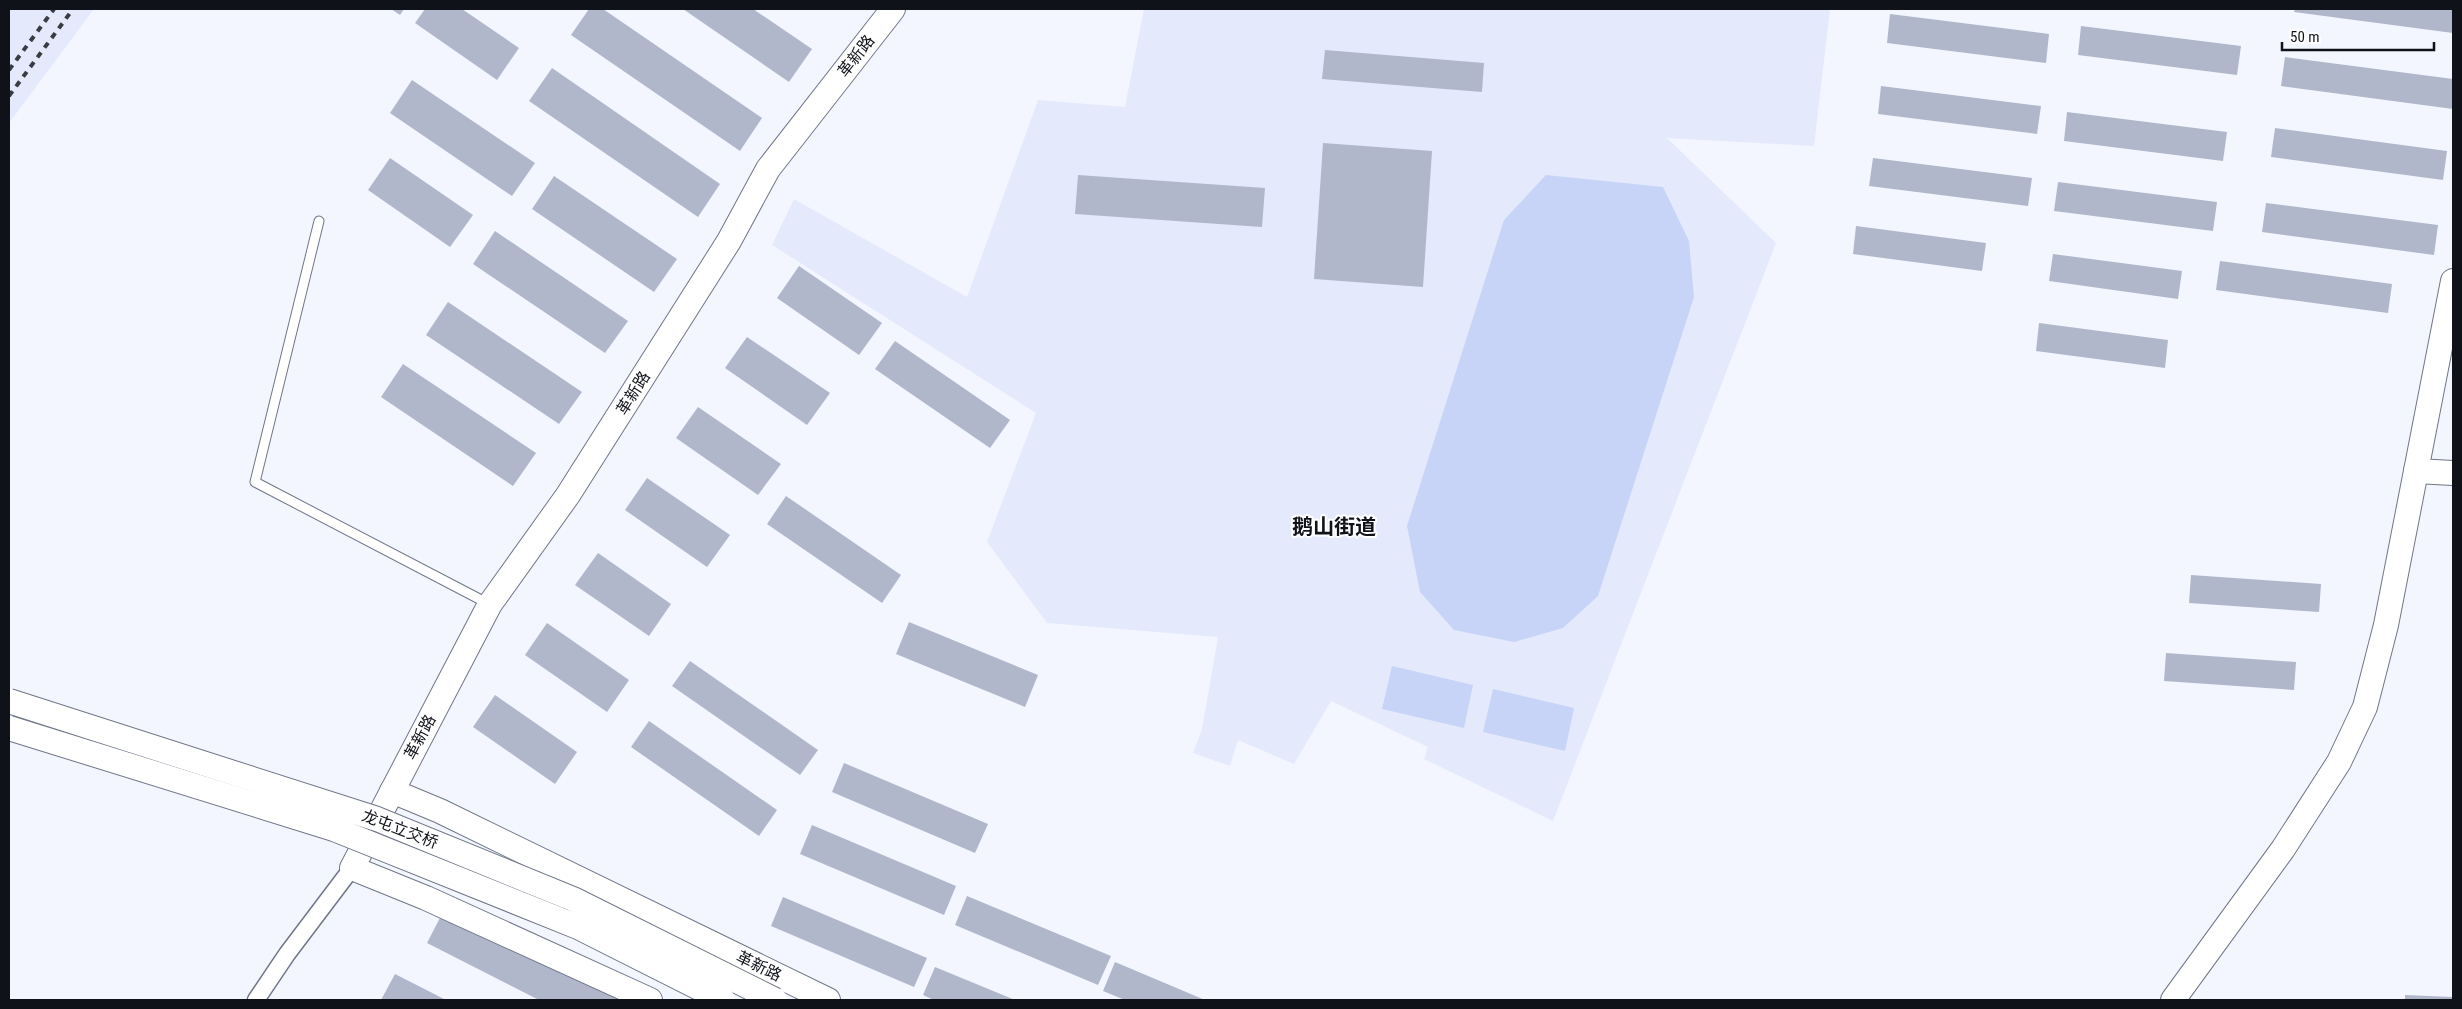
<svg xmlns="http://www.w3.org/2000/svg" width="2462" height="1009" viewBox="0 0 2462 1009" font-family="'Roboto Condensed','Noto Sans SC',sans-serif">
	<rect width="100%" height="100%" fill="#f3f6ff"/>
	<g fill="#e4eafb">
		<path d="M9,9H94L9,123Z"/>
		<path d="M1144,9H1830L1814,146L1667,138L1776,243L1553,821L1424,759L1428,747L1331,701L1294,764L1238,740L1230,766L1193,753L1202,729L1218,637L1047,623L987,542L1036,413L772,245L794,199L967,297L1038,100L1125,107Z"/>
	</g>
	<g fill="#c7d4f7">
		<path d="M1546,175L1663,187L1689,241L1694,297L1598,596L1563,628L1514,642L1454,630L1420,592L1407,526L1504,220Z"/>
		<path d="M1392,666L1473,685L1464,728L1382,709Z"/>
		<path d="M1493,689L1574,708L1565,751L1483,732Z"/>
	</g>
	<g fill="#b0b7cb">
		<path d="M391,9H404L400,15Z"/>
		<path d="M425,9H462L519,48L497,80L415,23Z"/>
		<path d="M589,9H603L762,118L740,151L571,35Z"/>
		<path d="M683,9H753L812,49L789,82Z"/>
		<path d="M2295,9H2453V33L2294,12Z"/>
		<path d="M1890,14L2049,34L2046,63L1887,43Z"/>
		<path d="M2081,26L2241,46L2237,75L2078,55Z"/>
		<path d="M1325,50L1484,63L1482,92L1322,79Z"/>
		<path d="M2285,57L2453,79V109L2281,86Z"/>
		<path d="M552,68L720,184L698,217L529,101Z"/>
		<path d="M412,80L535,163L512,196L390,113Z"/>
		<path d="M1881,86L2041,106L2037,134L1878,114Z"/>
		<path d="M2067,112L2227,132L2223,161L2064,141Z"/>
		<path d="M2275,128L2447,151L2443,180L2271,157Z"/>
		<path d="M1323,143L1432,151L1423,287L1314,279Z"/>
		<path d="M390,158L473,215L450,247L368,190Z"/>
		<path d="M1873,158L2032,178L2028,206L1869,186Z"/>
		<path d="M1078,175L1265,188L1262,227L1075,214Z"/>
		<path d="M554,176L677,259L654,292L532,209Z"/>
		<path d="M2058,182L2217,202L2213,231L2054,211Z"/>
		<path d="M2266,203L2438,225L2434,255L2262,232Z"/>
		<path d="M1856,226L1986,243L1982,271L1853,254Z"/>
		<path d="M495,231L628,321L605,353L473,264Z"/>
		<path d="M2053,254L2182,271L2178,299L2049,281Z"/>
		<path d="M2220,261L2392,284L2388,313L2216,290Z"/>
		<path d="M799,266L882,323L859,355L777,298Z"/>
		<path d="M448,302L582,392L559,424L426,335Z"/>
		<path d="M2039,323L2168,340L2165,368L2036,351Z"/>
		<path d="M747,337L830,393L807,425L725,368Z"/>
		<path d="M895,341L1010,420L990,448L875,369Z"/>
		<path d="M403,364L536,453L513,486L381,397Z"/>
		<path d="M698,407L781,464L758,495L676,438Z"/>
		<path d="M647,478L730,535L707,567L625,510Z"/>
		<path d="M786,496L901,575L882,603L767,524Z"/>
		<path d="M598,553L671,604L649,636L575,585Z"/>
		<path d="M2191,575L2321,584L2319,612L2189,603Z"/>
		<path d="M909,622L1038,675L1025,707L896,654Z"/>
		<path d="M547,623L629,680L607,712L525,655Z"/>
		<path d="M2166,653L2296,662L2294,690L2164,681Z"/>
		<path d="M690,661L818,750L800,775L672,686Z"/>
		<path d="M495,695L577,752L555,784L473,727Z"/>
		<path d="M649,721L777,810L759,836L631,747Z"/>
		<path d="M844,763L988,824L975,853L832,792Z"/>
		<path d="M812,825L956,886L944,915L800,854Z"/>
		<path d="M967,896L1111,956L1098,985L955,925Z"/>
		<path d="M783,897L927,958L914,987L771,926Z"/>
		<path d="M444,910L620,1000H539L427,943Z"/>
		<path d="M1115,962L1205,1000H1125L1103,991Z"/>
		<path d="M935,967L1015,1000H934L923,995Z"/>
		<path d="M395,974L446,1000H381Z"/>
		<path d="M2405,995L2453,997V1000H2405Z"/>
	</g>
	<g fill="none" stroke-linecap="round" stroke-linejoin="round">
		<defs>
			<path id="lane" d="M319,221L255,482L489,604"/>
			<path id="street" d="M256,1000L287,954L352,868"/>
			<g id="secondary">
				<path d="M2416,471L2453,473"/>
				<path d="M392,791L440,811L828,1000"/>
				<path d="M650,1000L426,898L352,868L490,604L568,495L729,241L768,169L893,9"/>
				<path d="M2173,1000L2283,849L2339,762L2365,707L2386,625L2453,281"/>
			</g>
		</defs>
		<use href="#lane" stroke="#6f7688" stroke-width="11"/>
		<use href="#street" stroke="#6f7688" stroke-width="19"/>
		<use href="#secondary" stroke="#6f7688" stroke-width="26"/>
		<use href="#lane" stroke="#fff" stroke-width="9"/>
		<use href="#street" stroke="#fff" stroke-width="16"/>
		<use href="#secondary" stroke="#fff" stroke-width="24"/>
		<g stroke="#3a3c44" stroke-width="4" stroke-dasharray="6 6" stroke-linecap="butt">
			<path d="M9,70L54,9"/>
			<path d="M9,96L73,9"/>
		</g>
		<defs>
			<g id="secondary-bridge">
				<path d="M9,701L377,819L573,899L775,1000"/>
				<path d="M9,728L334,829L578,927L723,1000"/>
			</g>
		</defs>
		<use href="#secondary-bridge" stroke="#6f7688" stroke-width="26" stroke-linecap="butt"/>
		<use href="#secondary-bridge" stroke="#fff" stroke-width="24"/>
	</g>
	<g text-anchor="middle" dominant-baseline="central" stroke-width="4" stroke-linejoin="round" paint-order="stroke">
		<g font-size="16" fill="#101219" stroke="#fff">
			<text transform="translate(856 56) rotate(-52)">革新路</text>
			<text transform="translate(633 393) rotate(-58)">革新路</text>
			<text transform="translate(420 737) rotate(-62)">革新路</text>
			<text transform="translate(400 829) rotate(21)">龙屯立交桥</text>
			<text transform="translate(759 966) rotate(26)">革新路</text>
		</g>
		<g font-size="21" font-weight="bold" fill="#101219" stroke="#fff">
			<text x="1334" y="527">鹅山街道</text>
		</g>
	</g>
	<rect width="2462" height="1009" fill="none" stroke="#101219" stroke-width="20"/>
	<path d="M2282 42v8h152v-8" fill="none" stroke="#101219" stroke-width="2.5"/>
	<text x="2290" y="42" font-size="15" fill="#101219" stroke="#ffffff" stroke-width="4" paint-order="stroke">50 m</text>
</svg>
